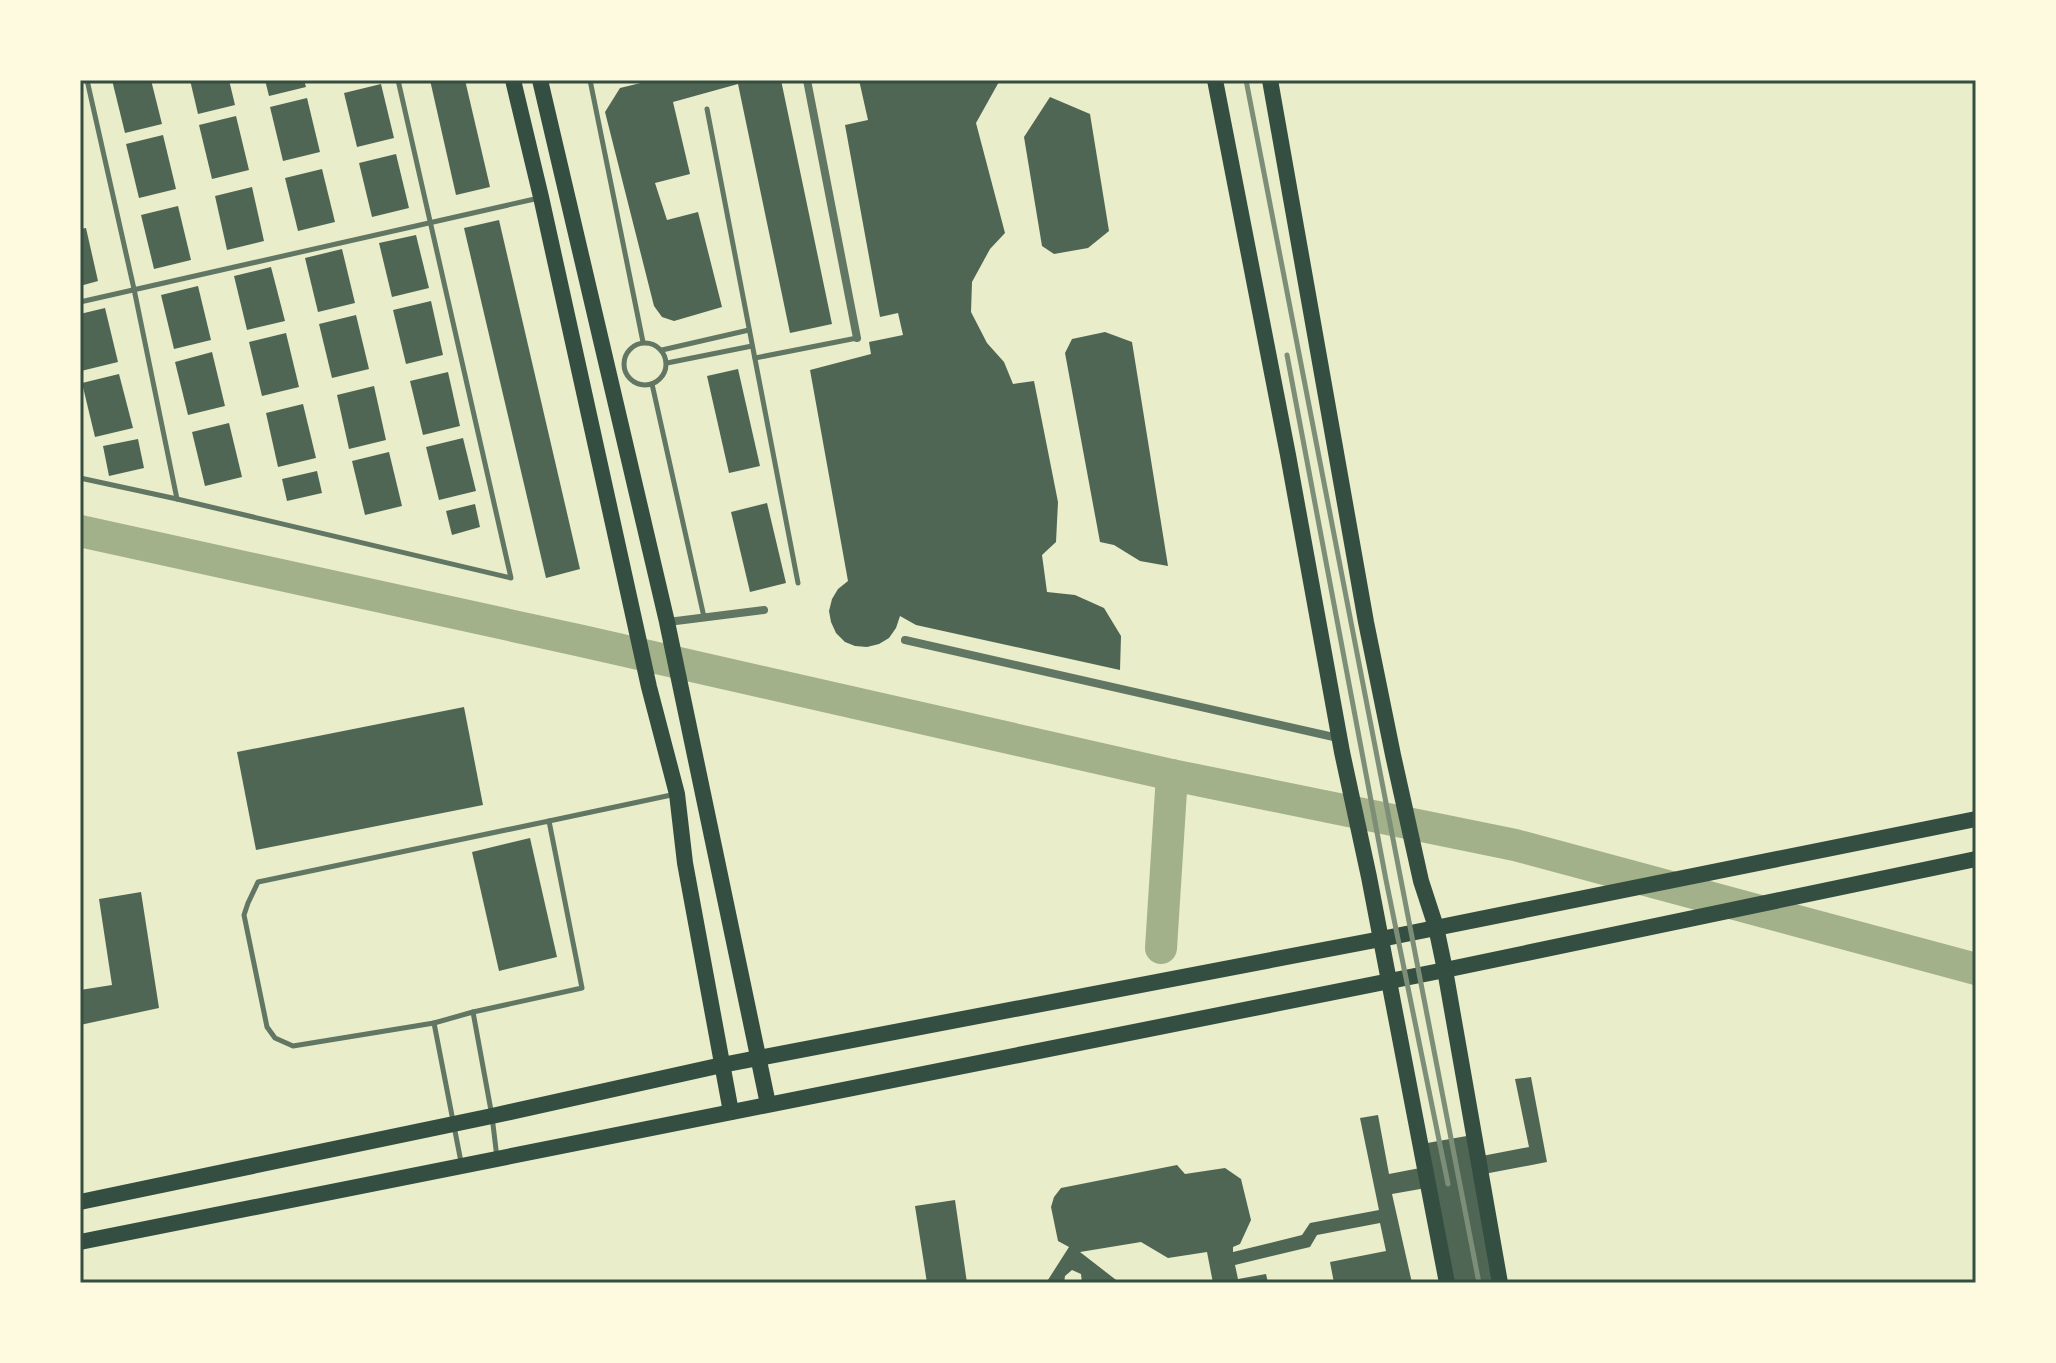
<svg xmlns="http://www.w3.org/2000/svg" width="2056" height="1363" viewBox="0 0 2056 1363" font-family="Helvetica,sans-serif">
	<rect width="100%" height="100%" fill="#e9edc9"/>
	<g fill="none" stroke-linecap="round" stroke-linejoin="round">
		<g stroke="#a3b18a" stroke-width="32">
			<path d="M80,531L582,641L1172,775L1515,845L1976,969"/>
			<path d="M1161,948L1172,775"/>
		</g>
	</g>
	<g fill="#4f6655">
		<path d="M112,80H151L162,124L125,133Z"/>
		<path d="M190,80H229L235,105L198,114Z"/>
		<path d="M265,80H304L306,87L269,96Z"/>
		<path d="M430,80H465L490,187L456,195Z"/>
		<path d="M653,80H781L832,324L790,333L738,84L673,102L690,174L655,183L667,220L698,212L722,307L674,321L662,317L654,306L605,112L620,88Z"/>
		<path d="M859,80H1000L976,123L1005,233L990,249L972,282L971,312L987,343L1004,362L1013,384L1034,381L1058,502L1056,542L1042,555L1047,592L1075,595L1104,608L1121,636L1120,670L916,625L900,616L896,628L889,638L879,644L867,647L855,646L845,642L836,633L831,622L829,611L832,599L838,589L848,581L810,370L871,354L869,342L903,335L898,313L880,317L845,125L868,120Z"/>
		<path d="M381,84L394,138L357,147L344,93Z"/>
		<path d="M1050,97L1090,114L1109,231L1088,248L1054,254L1042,246L1024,137Z"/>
		<path d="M307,98L320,152L283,161L270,107Z"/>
		<path d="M236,116L249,170L212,179L199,125Z"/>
		<path d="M163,135L176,189L139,198L126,144Z"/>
		<path d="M396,154L409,208L372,217L359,163Z"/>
		<path d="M322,169L335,222L298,231L285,178Z"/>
		<path d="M252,187L264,241L227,250L215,196Z"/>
		<path d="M178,206L191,260L154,269L141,215Z"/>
		<path d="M499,220L580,569L546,578L464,228Z"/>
		<path d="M86,228L98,281L80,286V229Z"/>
		<path d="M416,235L429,288L392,297L379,243Z"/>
		<path d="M342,249L355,303L318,312L305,258Z"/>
		<path d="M271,267L285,321L247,330L234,276Z"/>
		<path d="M198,286L211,340L174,349L161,295Z"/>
		<path d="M431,301L443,355L406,364L393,310Z"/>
		<path d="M105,308L118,362L81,371L80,314Z"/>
		<path d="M356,315L369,369L332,378L319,324Z"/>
		<path d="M1105,332L1132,342L1168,566L1140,561L1114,545L1100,542L1065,353L1072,339Z"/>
		<path d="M286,333L299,387L262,396L249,342Z"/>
		<path d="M212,352L225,406L188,415L175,362Z"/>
		<path d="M738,369L760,466L729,473L707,376Z"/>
		<path d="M448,372L460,426L423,435L410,381Z"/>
		<path d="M119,374L133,428L95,437L82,383Z"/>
		<path d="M374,386L386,440L349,449L337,395Z"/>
		<path d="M303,404L316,458L278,467L266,413Z"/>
		<path d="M229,423L242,477L205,486L192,432Z"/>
		<path d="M463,438L476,491L439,500L426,447Z"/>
		<path d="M138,439L144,468L109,476L103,446Z"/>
		<path d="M389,452L402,506L365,515L352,461Z"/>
		<path d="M317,471L322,493L287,501L282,479Z"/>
		<path d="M767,503L786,583L750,592L731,512Z"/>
		<path d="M475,504L480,527L452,535L446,511Z"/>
		<path d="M464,707L483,805L256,850L237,752Z"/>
		<path d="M530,838L557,957L499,971L472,852Z"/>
		<path d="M141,892L159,1008L80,1025V990L112,985L99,899Z"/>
		<path d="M1531,1077L1547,1162L1484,1174L1504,1283H1443L1426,1188L1392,1194L1412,1283H1334L1330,1262L1386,1251L1380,1223L1317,1235L1310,1247L1235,1265L1238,1279L1266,1274L1268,1283H1213L1207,1252L1168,1258L1141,1242L1080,1252L1120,1283H1082L1081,1274L1072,1270L1065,1276L1064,1283H1046L1069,1247L1058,1241L1051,1207L1054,1197L1061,1188L1177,1165L1185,1174L1225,1168L1241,1179L1251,1220L1240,1244L1233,1247V1252L1302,1235L1310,1223L1379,1210L1360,1118L1378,1115L1389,1174L1420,1168L1416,1145L1478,1134L1482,1156L1529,1147L1515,1079Z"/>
		<path d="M955,1200L967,1283H927L915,1206Z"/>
	</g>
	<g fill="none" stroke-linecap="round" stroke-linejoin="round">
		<g stroke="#617663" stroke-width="5">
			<path d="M87,80L134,289L177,499"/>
			<path d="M590,80L643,342"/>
			<path d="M707,109L798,583"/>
			<path d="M80,302L539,198"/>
			<circle cx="645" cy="364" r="21"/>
			<path d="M662,350L749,330"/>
			<path d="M755,358L857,338"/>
			<path d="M667,363L752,346"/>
			<path d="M652,384L704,617"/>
			<path d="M80,478L177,499L511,578L398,80"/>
			<path d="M549,821L676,794"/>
			<path d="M434,1023L473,1012"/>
			<path d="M461,1162L434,1023L293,1046L275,1038L267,1027L244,915L248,903L258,882L549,821L582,988L473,1012L492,1116L497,1158"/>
		</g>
		<g stroke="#617663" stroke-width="8">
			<path d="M807,80L857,338"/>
			<path d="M668,622L764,610"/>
			<path d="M905,640L1338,738"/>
		</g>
		<g stroke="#344e41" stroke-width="16">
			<path d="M513,80L541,197L649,687L677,794L685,863L731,1112"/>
			<path d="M540,80L667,622L768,1104"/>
		</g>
		<g stroke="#344e41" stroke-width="16">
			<path d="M1215,80L1288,455L1342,752L1369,877L1447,1283"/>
			<path d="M1270,80L1366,622L1393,755L1421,881L1436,927L1445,970L1500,1283"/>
			<path d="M80,1202L492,1116L722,1065L1381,939L1976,819"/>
			<path d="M80,1242L1445,970L1976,859"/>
		</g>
		<g stroke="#7c8e77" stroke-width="5">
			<path d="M1246,80L1479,1283"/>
			<path d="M1287,355L1386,880L1448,1184"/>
		</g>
	</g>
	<rect width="2056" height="1363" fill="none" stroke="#fefae0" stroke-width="164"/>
	<rect x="82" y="82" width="1892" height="1199" fill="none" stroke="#344e41" stroke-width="3"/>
</svg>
